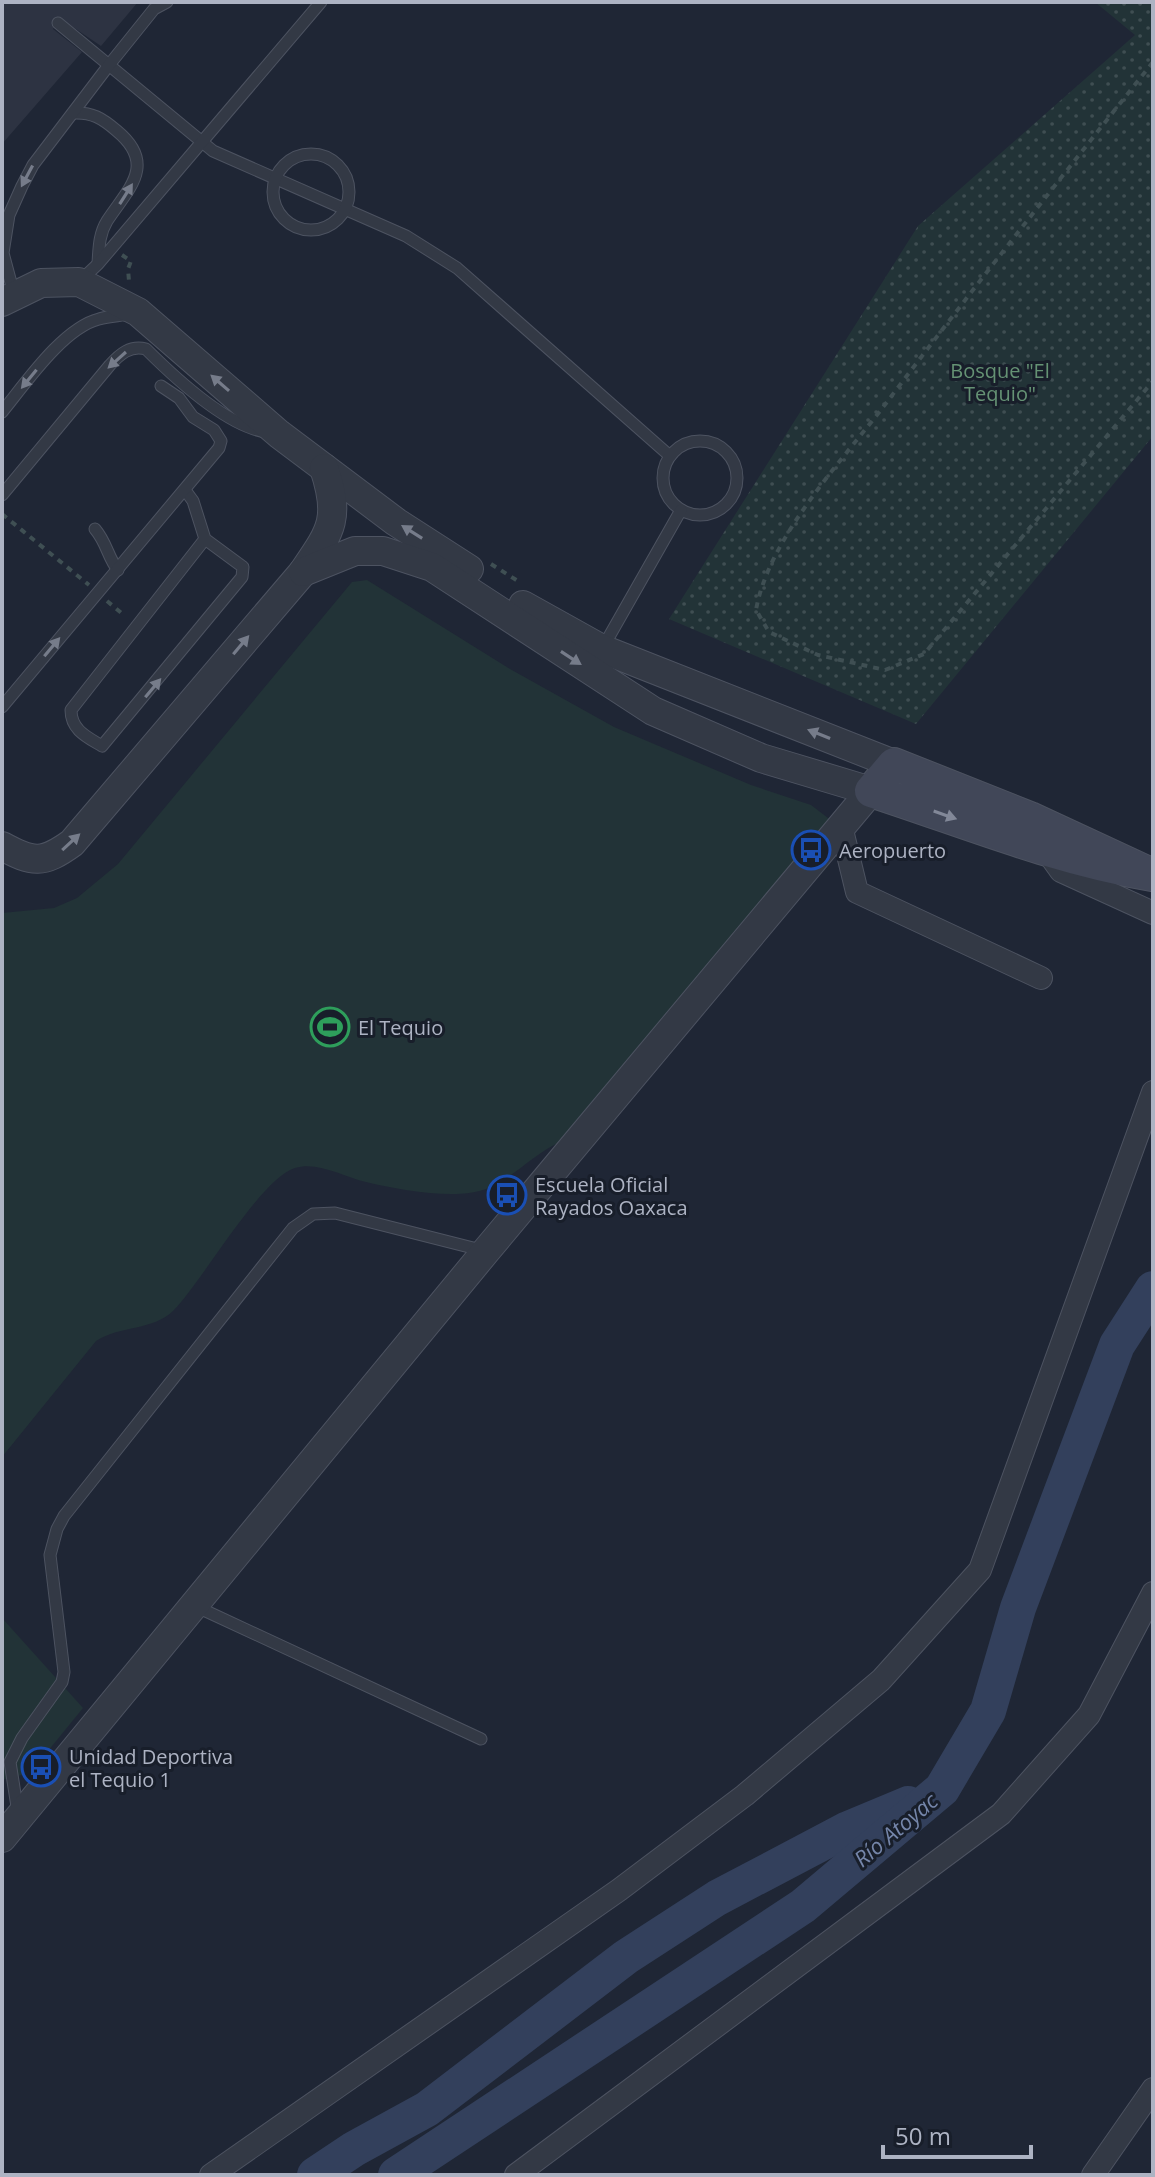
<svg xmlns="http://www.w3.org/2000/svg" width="1155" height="2177" viewBox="0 0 1155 2177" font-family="'Open Sans',sans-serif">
	<defs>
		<pattern id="grass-dots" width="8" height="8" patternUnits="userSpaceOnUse" patternTransform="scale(2)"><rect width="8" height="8" fill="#223337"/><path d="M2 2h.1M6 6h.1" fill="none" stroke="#3f4e52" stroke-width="1.8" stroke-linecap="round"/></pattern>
	</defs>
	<rect width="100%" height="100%" fill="#1f2635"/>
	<path fill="#2d3342" d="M2,2H138L101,46L61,19L53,29L82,52L2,144Z"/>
	<path fill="url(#grass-dots)" d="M1095,2H1153V436L916,724L669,619L918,226L1135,35Z"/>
	<g fill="#223337">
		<path d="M367,580L510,669L614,727L751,785L811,805L832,821L563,1141C529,1154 508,1188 469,1193C440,1197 395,1189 366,1182C344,1177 318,1161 295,1168C261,1178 203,1280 174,1310C153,1331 121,1325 96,1341L2,1457V913L54,908L77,898L118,864L352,582Z"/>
		<path d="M2,1618L83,1708L30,1773L2,1780Z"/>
	</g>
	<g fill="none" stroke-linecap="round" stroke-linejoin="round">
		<g stroke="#33405c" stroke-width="36">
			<path d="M315,2175L354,2149L427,2109L626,1957L717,1898L848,1829L908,1804"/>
			<path d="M396,2175L803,1906L942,1789L988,1711L1018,1608L1117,1345L1153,1289"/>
		</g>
		<defs>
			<g id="service">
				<path d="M58,23L213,151L406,236L457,268L670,456"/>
				<path d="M73,113C92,112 102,118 117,131C158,165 127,190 107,221C99,234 99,248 98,263"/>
				<circle cx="311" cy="192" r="38"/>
				<path d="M79,282L98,264L321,2"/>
				<path d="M14,294L3,253L9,215L22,186L33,165L109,65L154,9L167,2"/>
				<path d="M2,412C25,384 63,328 99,319C109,316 120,316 130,314"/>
				<circle cx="700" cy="478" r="37"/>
				<path d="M185,490L193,501L205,539L243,567L242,577L102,746C87,737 71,730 71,710L205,539"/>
				<path d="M2,495L110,365C120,354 130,345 146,349C174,377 226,426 266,432"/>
				<path d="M95,529C107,543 108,558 118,570"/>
				<path d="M602,649L681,510"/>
				<path d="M2,707L219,448L221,441L214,430L193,417L179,398L161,386"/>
				<path d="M195,1606L481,1739"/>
				<path d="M18,1813L10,1762L22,1738L62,1682L64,1672L50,1555L57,1529L64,1516L293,1228L313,1214L335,1213L485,1251"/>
			</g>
			<g id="minor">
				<path d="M841,826L857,892L1041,978"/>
				<path d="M1046,850L1061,871L1153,913"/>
				<path d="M211,2175L619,1890L745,1795L881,1680L980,1570L1153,1092"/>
				<path d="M516,2175L1001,1814L1089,1715L1153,1593"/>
				<path d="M1093,2175L1153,2089"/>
			</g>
			<g id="tertiary">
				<path d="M2,302L41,283L79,282L138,312L279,434L396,522L469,569"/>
				<path d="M523,605L602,649L894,764"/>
				<path d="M2,846C33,863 43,864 72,843L303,572C331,531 341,519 324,468"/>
				<path d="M2,1838L486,1251L871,791L761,758L653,711L432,567L383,551H355L303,572"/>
			</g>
			<path id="secondary" d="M1152,875C1055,859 964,821 871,791L894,764L1030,818L1153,875"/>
		</defs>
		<use href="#service" stroke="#4d5361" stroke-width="13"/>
		<use href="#minor" stroke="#4d5361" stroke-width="24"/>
		<use href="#tertiary" stroke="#4d5361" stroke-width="30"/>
		<use href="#secondary" stroke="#4d5361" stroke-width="34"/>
		<g stroke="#3f4f53" stroke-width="4" stroke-dasharray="6 6" stroke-linecap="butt">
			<path d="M1153,62C1063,175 974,287 887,402C842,461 769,537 756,610L769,632L818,655L885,670L924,654L1153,381"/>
			<path d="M122,255L131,261L128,269L129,281"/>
			<path d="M2,514L89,585"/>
			<path d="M491,564L521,583"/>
			<path d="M107,601L125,616"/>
		</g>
		<use href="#service" stroke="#333945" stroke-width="11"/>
		<use href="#minor" stroke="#333945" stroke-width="22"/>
		<use href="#tertiary" stroke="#333945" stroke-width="28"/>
		<use href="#secondary" stroke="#414758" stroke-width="32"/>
	</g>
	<defs><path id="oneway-solid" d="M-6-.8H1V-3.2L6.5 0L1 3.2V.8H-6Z" transform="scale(2)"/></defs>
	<g fill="#767c8a">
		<use href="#oneway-solid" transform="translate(27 176) rotate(118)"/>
		<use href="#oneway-solid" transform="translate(126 194) rotate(-58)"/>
		<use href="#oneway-solid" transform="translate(117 360) rotate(138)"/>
		<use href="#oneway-solid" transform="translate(29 379) rotate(129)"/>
		<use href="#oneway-solid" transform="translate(220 383) rotate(-139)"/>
		<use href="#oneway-solid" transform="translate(412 532) rotate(-148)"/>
		<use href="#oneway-solid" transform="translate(241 645) rotate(-50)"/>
		<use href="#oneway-solid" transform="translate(52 647) rotate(-50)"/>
		<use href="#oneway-solid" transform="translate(571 658) rotate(33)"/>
		<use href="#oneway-solid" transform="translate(153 688) rotate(-50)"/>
		<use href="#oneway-solid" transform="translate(819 734) rotate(-158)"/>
		<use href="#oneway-solid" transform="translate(71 842) rotate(-43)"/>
	</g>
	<use fill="#828898" href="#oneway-solid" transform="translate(945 815) rotate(19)"/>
	<defs>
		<symbol id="bus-ring" viewBox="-11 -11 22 22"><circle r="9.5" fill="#181e2a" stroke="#1a4fb4" stroke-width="1.5"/><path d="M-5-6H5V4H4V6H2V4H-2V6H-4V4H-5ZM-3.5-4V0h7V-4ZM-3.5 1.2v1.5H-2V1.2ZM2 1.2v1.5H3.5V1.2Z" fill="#1a4fb4"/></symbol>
		<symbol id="stadium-ring" viewBox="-11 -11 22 22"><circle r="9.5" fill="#181e2a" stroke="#2e9e5b" stroke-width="1.5"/><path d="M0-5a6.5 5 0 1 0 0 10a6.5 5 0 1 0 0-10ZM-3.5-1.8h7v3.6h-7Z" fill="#2e9e5b"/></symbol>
	</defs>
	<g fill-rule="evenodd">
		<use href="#bus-ring" x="789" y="828" width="44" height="44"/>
		<use href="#stadium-ring" x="308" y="1005" width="44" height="44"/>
		<use href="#bus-ring" x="485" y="1173" width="44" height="44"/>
		<use href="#bus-ring" x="19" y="1745" width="44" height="44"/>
	</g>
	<g text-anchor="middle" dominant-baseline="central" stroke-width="6" stroke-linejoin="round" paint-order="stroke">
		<g font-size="20" fill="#659274" stroke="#181e2a">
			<text x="1000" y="370">Bosque "El<tspan x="1000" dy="23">Tequio"</tspan></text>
		</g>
		<g font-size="20" fill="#adb3c3" stroke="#181e2a" text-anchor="start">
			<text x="839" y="850">Aeropuerto</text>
			<text x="358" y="1027">El Tequio</text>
			<text x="535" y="1184">Escuela Oficial<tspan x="535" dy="23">Rayados Oaxaca</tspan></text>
			<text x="69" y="1756">Unidad Deportiva<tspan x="69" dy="23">el Tequio 1</tspan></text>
		</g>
		<g font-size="22" font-style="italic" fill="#7586aa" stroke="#181e2a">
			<text transform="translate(895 1829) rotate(-40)">Río Atoyac</text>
		</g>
	</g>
	<rect width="1155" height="2177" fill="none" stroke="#adb3c3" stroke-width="8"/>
	<path d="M883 2145v12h148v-12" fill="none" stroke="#adb3c3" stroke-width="4"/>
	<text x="895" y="2145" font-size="24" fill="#adb3c3" stroke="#181e2a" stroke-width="6" paint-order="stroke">50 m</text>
</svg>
